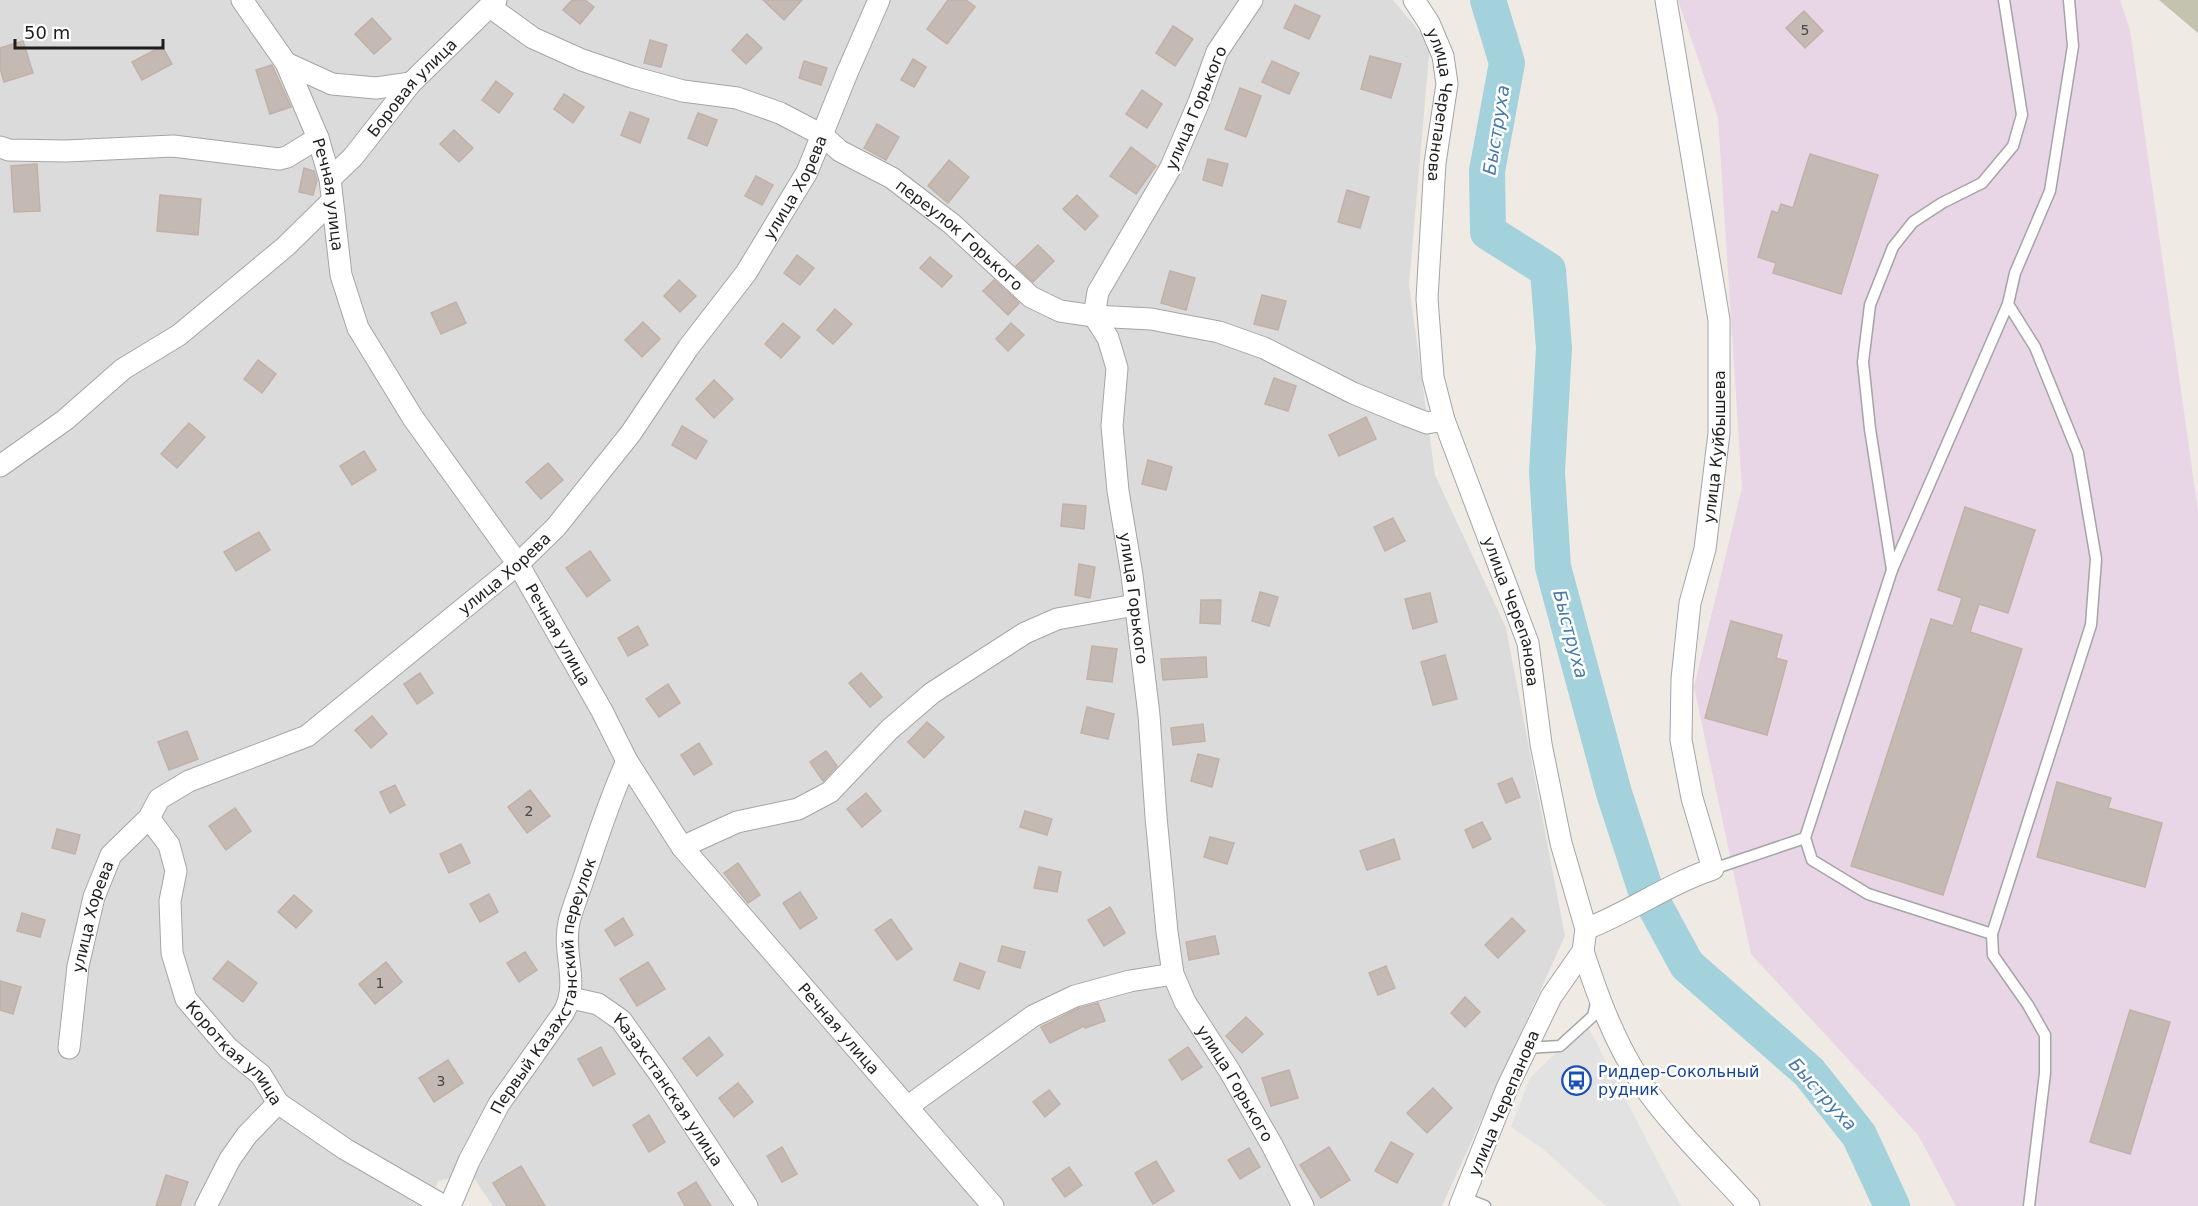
<svg xmlns="http://www.w3.org/2000/svg" width="2198" height="1206" viewBox="0 0 2198 1206" font-family="'DejaVu Sans',sans-serif">
	<rect width="100%" height="100%" fill="#efebe4"/>
	<path fill="#dcdbdb" d="M0,0H1393L1430,44L1409,285L1435,475L1506,628L1565,936L1442,1206H493L471,1174L438,1181L429,1206H0Z"/>
	<path fill="#e8d5e5" d="M1678,0H2120L2130,30L2198,511V1206H1956L1918,1135L1751,954L1694,687L1742,488L1718,117Z"/>
	<path fill="#c4c3af" d="M2159,0H2198V33Z"/>
	<path fill="#e2e2e2" d="M1586,1023L1681,1206H1606L1543,1149L1511,1127L1530,1078Z"/>
	<g fill="none" stroke-linecap="round" stroke-linejoin="round">
		<path stroke="#a3d2dd" stroke-width="36" d="M1488,0L1507,63L1487,171L1488,232L1548,270L1554,348L1547,472L1553,567L1614,793L1645,888L1687,965L1809,1072L1859,1135L1892,1206"/>
	</g>
	<g fill="#c4bab3" stroke="#c1b1a6" stroke-width="1.5">
		<path d="M572,0H585L594,7L580,24L563,10Z"/>
		<path d="M763,0H802L784,20Z"/>
		<path d="M948,0H966L975,7L947,44L927,29Z"/>
		<path d="M1295,5L1320,16L1309,39L1284,28Z"/>
		<path d="M1804,11L1823,31L1805,48L1786,28Z"/>
		<path d="M372,18L391,39L374,54L355,34Z"/>
		<path d="M1173,26L1193,39L1175,66L1156,53Z"/>
		<path d="M747,34L762,48L746,64L732,50Z"/>
		<path d="M650,40L667,45L661,67L644,63Z"/>
		<path d="M23,41L33,73L4,82L0,68V48Z"/>
		<path d="M162,46L172,64L142,80L132,62Z"/>
		<path d="M1370,56L1401,64L1391,98L1361,89Z"/>
		<path d="M913,59L926,67L914,87L901,80Z"/>
		<path d="M804,61L827,68L821,85L799,78Z"/>
		<path d="M1272,61L1299,73L1289,94L1262,82Z"/>
		<path d="M272,65L291,107L270,114L256,70Z"/>
		<path d="M496,81L513,94L499,113L482,100Z"/>
		<path d="M1240,88L1261,96L1246,137L1225,129Z"/>
		<path d="M1142,90L1162,104L1147,128L1126,114Z"/>
		<path d="M564,94L584,107L573,123L554,109Z"/>
		<path d="M630,112L649,119L640,143L621,135Z"/>
		<path d="M698,113L717,120L707,146L688,138Z"/>
		<path d="M877,124L899,137L886,160L864,148Z"/>
		<path d="M454,130L473,148L459,162L440,144Z"/>
		<path d="M1131,147L1156,166L1136,194L1110,176Z"/>
		<path d="M1810,154L1878,175L1841,294L1773,273L1776,263L1758,257L1772,211L1778,213L1781,204L1793,208Z"/>
		<path d="M1208,159L1228,164L1222,186L1203,180Z"/>
		<path d="M949,160L969,177L948,203L928,186Z"/>
		<path d="M37,164L40,211L14,212L11,166Z"/>
		<path d="M304,168L314,171L317,180L313,195L299,192Z"/>
		<path d="M756,176L773,185L762,205L745,196Z"/>
		<path d="M1347,190L1369,197L1360,228L1338,222Z"/>
		<path d="M160,195L201,199L198,235L157,231Z"/>
		<path d="M1077,195L1098,216L1085,230L1063,209Z"/>
		<path d="M1038,245L1054,261L1033,282L1016,266Z"/>
		<path d="M797,255L814,268L800,285L784,273Z"/>
		<path d="M930,257L952,276L942,287L920,268Z"/>
		<path d="M1170,271L1195,278L1186,310L1161,303Z"/>
		<path d="M679,280L696,296L680,312L664,296Z"/>
		<path d="M994,280L1019,303L1008,315L983,291Z"/>
		<path d="M1262,295L1286,301L1278,330L1254,324Z"/>
		<path d="M456,302L466,323L441,334L431,313Z"/>
		<path d="M835,309L852,324L833,344L817,330Z"/>
		<path d="M643,322L660,339L642,357L625,340Z"/>
		<path d="M783,323L800,337L781,358L765,344Z"/>
		<path d="M1011,323L1024,335L1008,351L996,339Z"/>
		<path d="M258,360L276,374L262,393L244,379Z"/>
		<path d="M1274,378L1296,386L1288,411L1265,404Z"/>
		<path d="M714,380L733,399L714,418L696,399Z"/>
		<path d="M1366,417L1376,439L1339,456L1329,435Z"/>
		<path d="M189,423L205,437L177,468L161,454Z"/>
		<path d="M682,426L707,441L696,459L672,445Z"/>
		<path d="M364,451L376,470L352,485L340,466Z"/>
		<path d="M1148,460L1172,467L1166,490L1142,484Z"/>
		<path d="M548,463L563,480L541,499L526,482Z"/>
		<path d="M1063,504L1086,506L1084,529L1061,526Z"/>
		<path d="M1965,507L2035,530L2008,613L1979,604L1970,632L2022,649L1943,895L1851,866L1931,619L1953,626L1962,598L1938,590Z"/>
		<path d="M1393,518L1405,541L1385,551L1374,527Z"/>
		<path d="M259,532L270,550L236,571L224,552Z"/>
		<path d="M590,551L610,580L587,597L566,568Z"/>
		<path d="M1079,564L1095,567L1090,598L1075,595Z"/>
		<path d="M1260,592L1278,597L1269,626L1252,621Z"/>
		<path d="M1430,593L1437,622L1413,629L1405,599Z"/>
		<path d="M1201,600H1221L1220,624L1200,623Z"/>
		<path d="M1731,621L1782,635L1776,658L1787,661L1767,735L1705,718Z"/>
		<path d="M638,626L648,645L628,656L618,638Z"/>
		<path d="M1092,646L1117,649L1112,682L1087,679Z"/>
		<path d="M1445,655L1457,699L1433,705L1421,662Z"/>
		<path d="M1206,657L1207,677L1163,680L1161,659Z"/>
		<path d="M420,673L433,693L417,704L404,684Z"/>
		<path d="M861,673L882,697L870,707L849,683Z"/>
		<path d="M668,684L680,703L659,717L646,699Z"/>
		<path d="M1087,707L1114,714L1108,739L1081,733Z"/>
		<path d="M372,716L387,734L371,748L355,730Z"/>
		<path d="M927,722L944,737L924,758L908,742Z"/>
		<path d="M1203,724L1205,741L1173,745L1171,728Z"/>
		<path d="M187,731L198,759L169,770L158,742Z"/>
		<path d="M699,743L712,764L694,775L681,755Z"/>
		<path d="M826,751L837,766L823,781L810,762Z"/>
		<path d="M1198,754L1219,759L1212,787L1191,781Z"/>
		<path d="M1512,778L1520,797L1506,803L1498,784Z"/>
		<path d="M2057,782L2111,798L2108,808L2162,823L2145,887L2037,857Z"/>
		<path d="M395,785L405,805L390,813L380,792Z"/>
		<path d="M530,790L550,816L527,833L508,807Z"/>
		<path d="M866,793L881,811L862,827L847,809Z"/>
		<path d="M235,808L251,831L226,850L209,826Z"/>
		<path d="M1025,811L1052,819L1047,835L1020,827Z"/>
		<path d="M1482,822L1491,839L1473,848L1465,830Z"/>
		<path d="M57,829L80,835L75,854L52,848Z"/>
		<path d="M1210,837L1234,843L1227,864L1204,857Z"/>
		<path d="M1394,839L1400,859L1367,870L1360,851Z"/>
		<path d="M461,844L470,863L449,873L440,854Z"/>
		<path d="M738,863L760,895L748,903L724,873Z"/>
		<path d="M1039,867L1061,872L1057,892L1034,888Z"/>
		<path d="M800,892L817,918L800,929L783,903Z"/>
		<path d="M489,894L498,912L480,922L470,904Z"/>
		<path d="M294,895L312,911L296,928L278,912Z"/>
		<path d="M1110,907L1125,933L1104,946L1088,920Z"/>
		<path d="M22,913L45,920L40,937L17,931Z"/>
		<path d="M623,918L633,935L615,946L605,930Z"/>
		<path d="M1512,918L1525,931L1498,958L1485,945Z"/>
		<path d="M891,919L912,949L897,960L875,930Z"/>
		<path d="M1215,936L1219,954L1189,960L1186,942Z"/>
		<path d="M1002,946L1025,952L1020,968L998,961Z"/>
		<path d="M525,952L537,970L519,982L507,963Z"/>
		<path d="M228,961L257,983L243,1002L213,979Z"/>
		<path d="M386,962L402,982L375,1004L359,984Z"/>
		<path d="M648,962L665,989L637,1006L620,979Z"/>
		<path d="M960,963L985,972L979,989L954,980Z"/>
		<path d="M1386,966L1395,988L1378,995L1369,973Z"/>
		<path d="M0,981L21,987L13,1014L0,1010Z"/>
		<path d="M1465,997L1480,1012L1465,1027L1451,1013Z"/>
		<path d="M1098,1003L1105,1021L1085,1028L1084,1026L1050,1043L1041,1027L1079,1008Z"/>
		<path d="M2130,1010L2170,1022L2130,1154L2090,1142Z"/>
		<path d="M1246,1017L1263,1034L1242,1053L1226,1036Z"/>
		<path d="M709,1037L723,1055L697,1076L683,1058Z"/>
		<path d="M601,1047L615,1074L593,1086L578,1059Z"/>
		<path d="M1188,1047L1202,1067L1182,1080L1169,1060Z"/>
		<path d="M448,1060L463,1083L434,1102L419,1078Z"/>
		<path d="M1289,1070L1298,1098L1271,1106L1262,1078Z"/>
		<path d="M738,1083L753,1102L734,1117L719,1098Z"/>
		<path d="M1433,1088L1452,1108L1427,1133L1407,1113Z"/>
		<path d="M1049,1090L1060,1104L1045,1117L1033,1102Z"/>
		<path d="M649,1115L665,1142L649,1152L633,1125Z"/>
		<path d="M1391,1142L1413,1154L1397,1183L1375,1171Z"/>
		<path d="M782,1147L797,1174L782,1182L767,1156Z"/>
		<path d="M1329,1147L1350,1180L1321,1198L1300,1165Z"/>
		<path d="M1249,1148L1260,1167L1240,1179L1228,1160Z"/>
		<path d="M1156,1161L1174,1191L1153,1204L1135,1173Z"/>
		<path d="M521,1166L545,1206H507L493,1183Z"/>
		<path d="M1069,1167L1082,1185L1065,1197L1052,1179Z"/>
		<path d="M166,1175L188,1182L180,1206H156Z"/>
		<path d="M696,1182L711,1206H685L678,1193Z"/>
	</g>
	<g fill="none" stroke-linecap="round" stroke-linejoin="round">
		<defs>
			<g id="service">
				<path d="M1892,570L2008,304"/>
				<path d="M1713,869L1805,838"/>
				<path d="M1992,934L1868,894L1812,860L1805,838L1892,570L1870,429L1863,362L1870,305L1893,247L1913,222L1942,203L1982,183L2013,146L2022,115L2004,0"/>
				<path d="M1526,1048L1560,1046L1593,1016L1597,999"/>
				<path d="M1464,1198L1485,1206"/>
				<path d="M2029,1206L2045,1073V1035L2028,1005L1993,955L1992,934L2091,625L2096,559L2078,453L2035,347L2008,304L2015,273L2050,191L2073,46L2069,0"/>
			</g>
			<g id="minor">
				<path id="s1" d="M242,0L286,63L318,138L330,179L341,275L358,328L413,418L518,564L602,711L627,761L682,847L993,1206"/>
				<path id="s2" d="M1252,0L1217,52L1199,102L1171,167L1098,292L1094,316L1108,338L1117,368L1112,426L1118,491L1132,575L1149,715L1156,817L1167,932L1173,974L1185,1002L1229,1070L1272,1145L1303,1206"/>
				<path id="s3" d="M1414,0L1429,23L1443,56L1447,84L1435,163L1427,299L1433,377L1444,420L1528,643L1541,744L1561,843L1586,929L1583,951L1551,997L1507,1088L1460,1206"/>
				<path id="s4" d="M490,7L533,38L582,60L632,77L683,91L737,98L780,113L822,135L840,151L892,178L952,224L1031,297L1060,311L1094,316L1151,319L1219,332L1264,348L1353,393L1406,415L1427,423L1444,420"/>
				<path d="M286,63L332,84L376,88L411,83"/>
				<path d="M0,147L9,150L66,151L173,146L279,159L287,157L318,138"/>
				<path id="s5" d="M330,179L353,157L411,83L496,0"/>
				<path d="M0,466L65,420L123,369L179,335L285,247L331,202"/>
				<path id="s6" d="M149,818L169,845L176,871L170,901L172,953L186,999L228,1048L261,1075L278,1103L345,1149L444,1206"/>
				<path d="M682,847L737,822L798,809L830,792L889,730L932,693L1025,633L1057,619L1135,605"/>
				<path id="s7" d="M1586,929C1630,912 1668,884 1713,869L1692,798L1681,740L1682,679L1690,603L1705,549L1719,433V320L1666,0"/>
				<path d="M1583,951C1598,997 1615,1044 1643,1085C1672,1127 1715,1168 1749,1206"/>
				<path id="s8" d="M571,998L598,1004L621,1020L661,1076L747,1206"/>
				<path id="s9" d="M69,1048L78,966L94,897L111,855L149,818L159,799L189,781L307,736L518,564L556,527L631,433L688,348L746,273L807,172L847,73L879,0"/>
				<path d="M907,1107L1033,1016L1075,996L1130,981L1173,974"/>
				<path d="M206,1206L230,1159L247,1135L278,1103"/>
				<path id="s10" d="M450,1206L469,1161L499,1104L564,1012C580,981 562,955 569,922C573,906 580,890 585,874C598,836 610,798 627,761"/>
			</g>
		</defs>
		<use href="#service" stroke="#a5a5a5" stroke-width="13"/>
		<use href="#minor" stroke="#a5a5a5" stroke-width="23"/>
		<use href="#service" stroke="#fff" stroke-width="10"/>
		<use href="#minor" stroke="#fff" stroke-width="21"/>
	</g>
	<defs>
		<symbol id="bus-ring" viewBox="-11 -11 22 22"><circle r="9.5" fill="#fff" stroke="#1a4fb4" stroke-width="1.5"/><path d="M-5-6H5V4H4V6H2V4H-2V6H-4V4H-5ZM-3.5-4V0h7V-4ZM-3.5 1.2v1.5H-2V1.2ZM2 1.2v1.5H3.5V1.2Z" fill="#1a4fb4"/></symbol>
	</defs>
	<g fill-rule="evenodd">
		<use href="#bus-ring" x="1560" y="1064" width="33" height="33"/>
	</g>
	<g text-anchor="middle" dominant-baseline="central" stroke-width="5" stroke-linejoin="round" paint-order="stroke">
		<g font-size="14" fill="#484543">
			<text x="1805" y="30">5</text>
			<text x="529" y="811">2</text>
			<text x="380" y="983">1</text>
			<text x="441" y="1081">3</text>
		</g>
		<g font-size="16" fill="#1e1e1e" stroke="#fff">
			<text stroke="none"><textPath href="#s5" startOffset="123">Боровая улица</textPath></text>
			<text stroke="none"><textPath href="#s3" startOffset="112">улица Черепанова</textPath></text>
			<text transform="translate(1196 108) rotate(-67)">улица Горького</text>
			<text stroke="none"><textPath href="#s9" startOffset="1176">улица Хорева</textPath></text>
			<text stroke="none"><textPath href="#s1" startOffset="216">Речная улица</textPath></text>
			<text stroke="none"><textPath href="#s4" startOffset="531">переулок Горького</textPath></text>
			<text stroke="none"><textPath href="#s7" startOffset="570">улица Куйбышева</textPath></text>
			<text stroke="none"><textPath href="#s9" startOffset="690">улица Хорева</textPath></text>
			<text stroke="none"><textPath href="#s2" startOffset="645">улица Горького</textPath></text>
			<text stroke="none"><textPath href="#s3" startOffset="634">улица Черепанова</textPath></text>
			<text stroke="none"><textPath href="#s1" startOffset="720">Речная улица</textPath></text>
			<text stroke="none"><textPath href="#s9" startOffset="134">улица Хорева</textPath></text>
			<text stroke="none"><textPath href="#s10" startOffset="244">Первый Казахстанский переулок</textPath></text>
			<text stroke="none"><textPath href="#s1" startOffset="1206">Речная улица</textPath></text>
			<text stroke="none"><textPath href="#s6" startOffset="264">Короткая улица</textPath></text>
			<text stroke="none"><textPath href="#s2" startOffset="1149">улица Горького</textPath></text>
			<text stroke="none"><textPath href="#s8" startOffset="140">Казахстанская улица</textPath></text>
			<text transform="translate(1504 1103) rotate(-67)">улица Черепанова</text>
		</g>
		<g font-size="16" fill="#164399" stroke="#fff" text-anchor="start">
			<text x="1598" y="1071">Риддер-Сокольный<tspan x="1598" dy="18">рудник</tspan></text>
		</g>
		<g font-size="18" font-style="italic" fill="#467aa7" stroke="#fff">
			<text transform="translate(1496 130) rotate(-81)">Быструха</text>
			<text transform="translate(1571 634) rotate(75)">Быструха</text>
			<text transform="translate(1823 1094) rotate(48)">Быструха</text>
		</g>
	</g>
	<path d="M15 39v9h148v-9" fill="none" stroke="#1e1e1e" stroke-width="3"/>
	<text x="24" y="39" font-size="18" fill="#1e1e1e" stroke="#ffffff" stroke-width="4.5" paint-order="stroke">50 m</text>
</svg>
